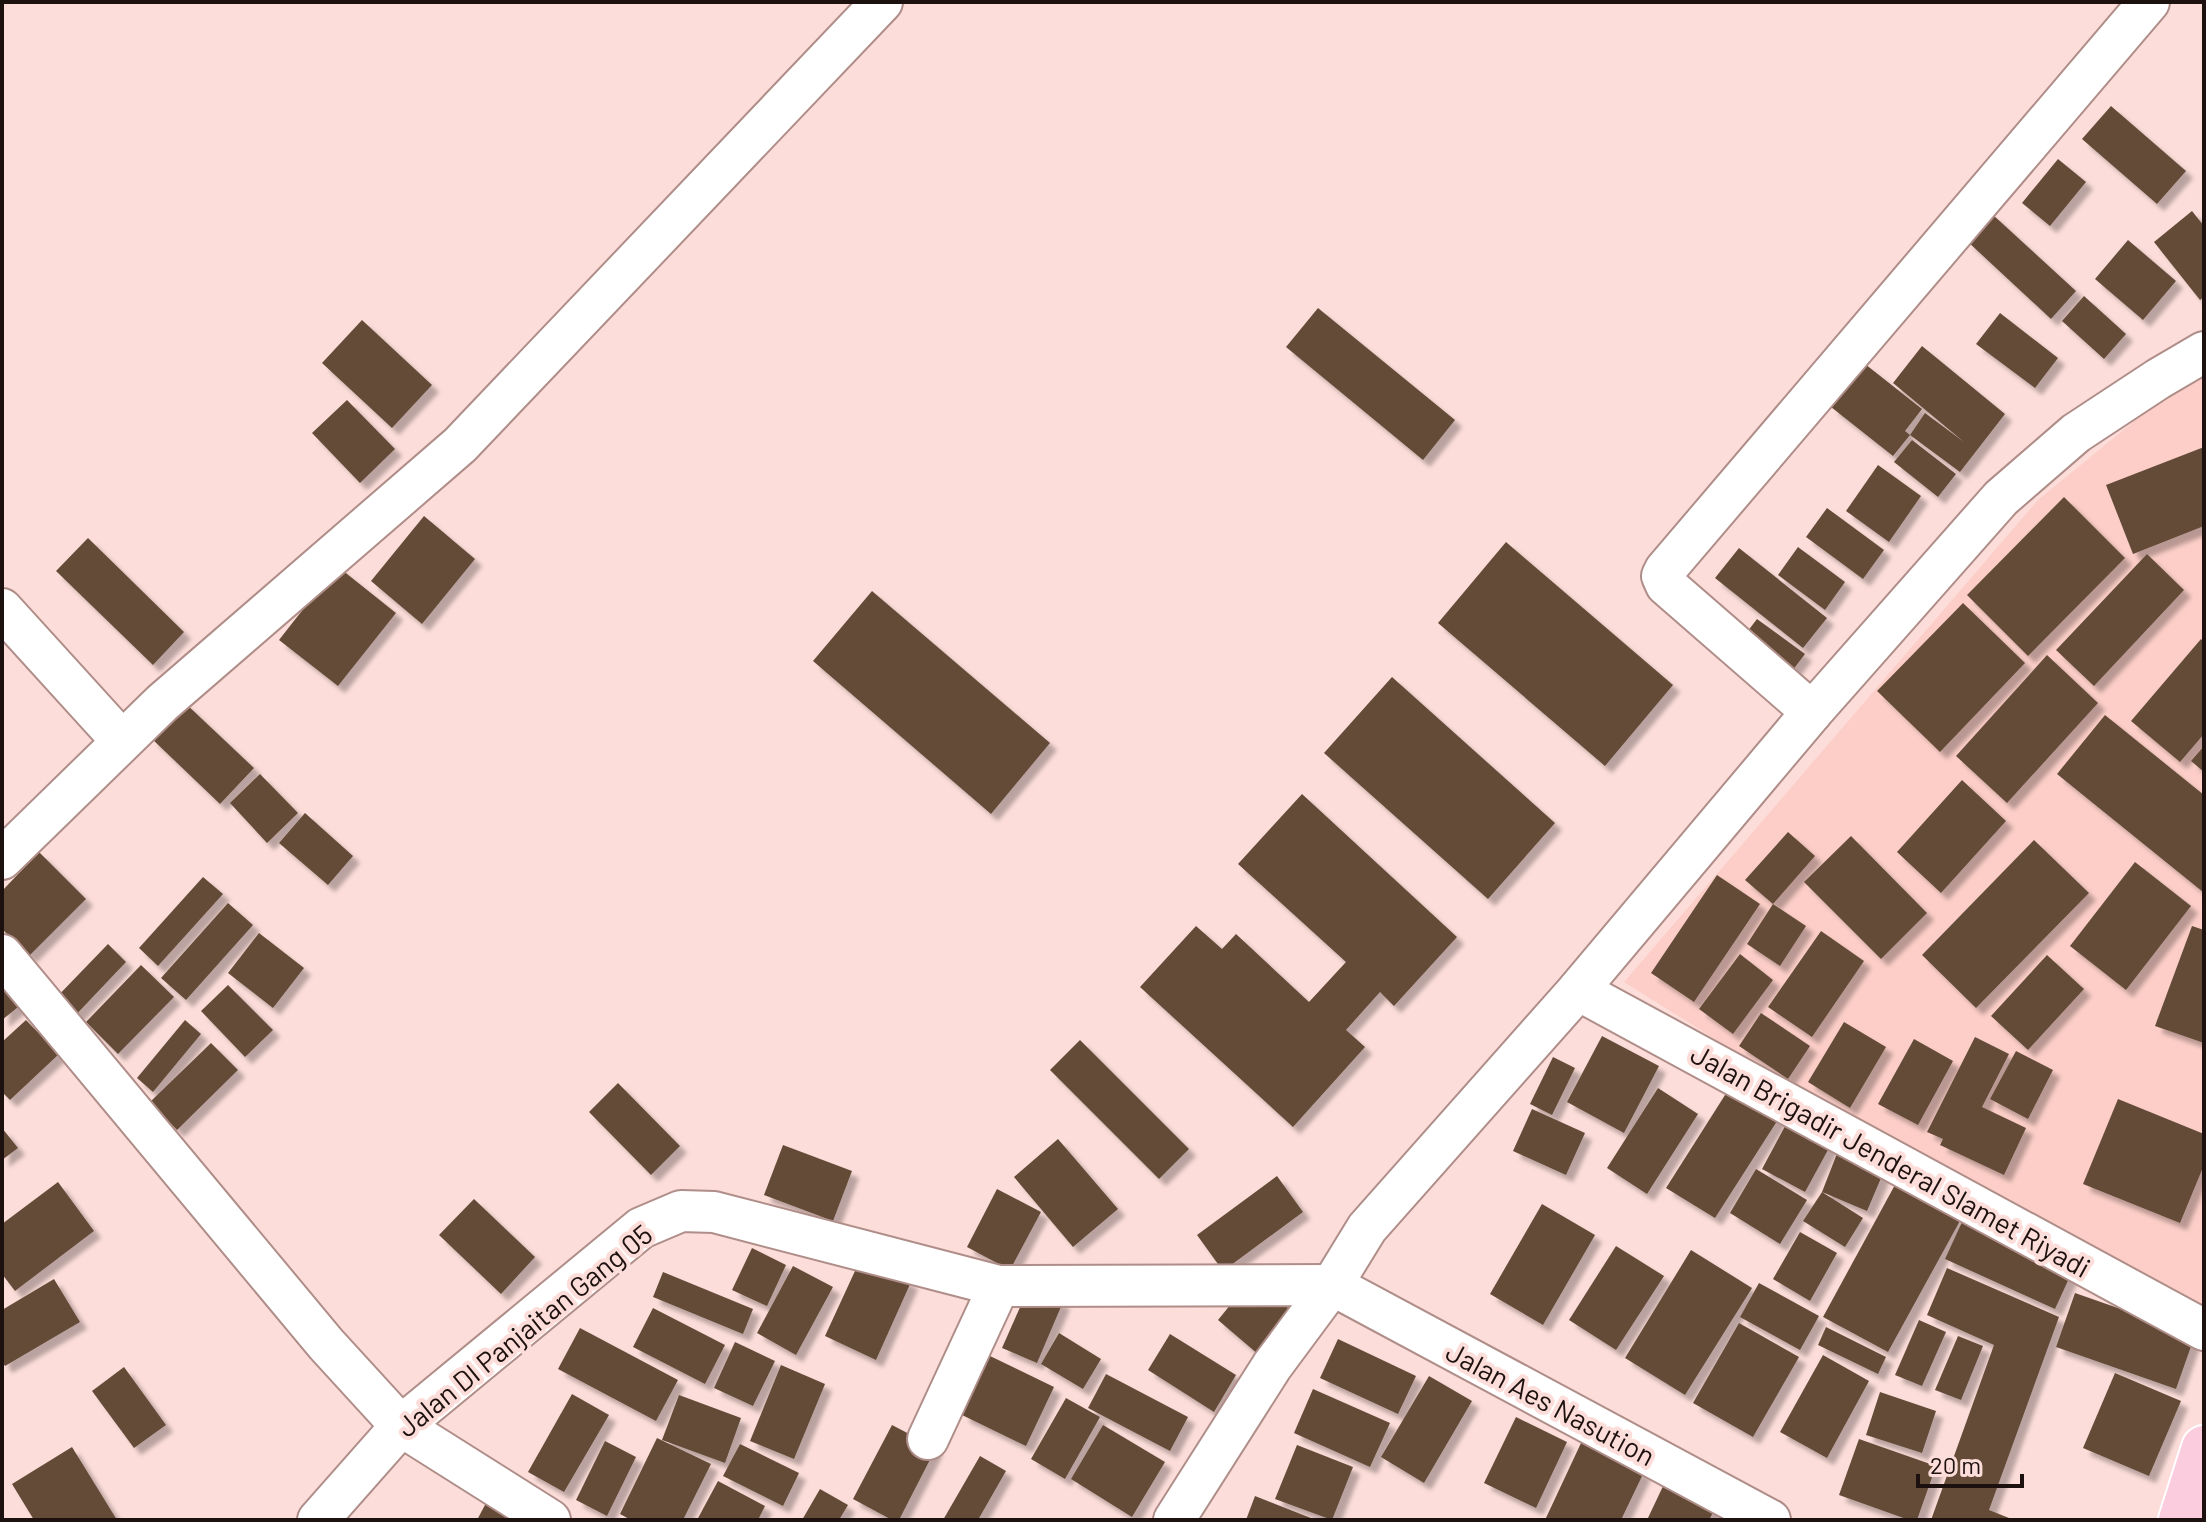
<svg xmlns="http://www.w3.org/2000/svg" width="2206" height="1522" viewBox="0 0 2206 1522" font-family="Barlow,sans-serif">
	<defs>
		<filter id="shadow"><feDropShadow dx="7" dy="7" stdDeviation="2" flood-color="#0004"/></filter>
	</defs>
	<rect width="100%" height="100%" fill="#fcddd9"/>
	<path fill="#fccec7" d="M2204,364V1307L1769,1073L1624,982L2038,500Z"/>
	<g fill="#634c39" filter="url(#shadow)">
		<path d="M2111,106L2186,171L2157,204L2082,139Z"/>
		<path d="M2058,159L2086,182L2050,226L2022,203Z"/>
		<path d="M2192,211L2204,226V297L2200,300L2154,242Z"/>
		<path d="M1992,214L2076,291L2051,319L1967,241Z"/>
		<path d="M2128,240L2176,281L2143,320L2095,279Z"/>
		<path d="M2084,296L2126,334L2104,359L2062,321Z"/>
		<path d="M1318,308L1455,420L1423,460L1286,347Z"/>
		<path d="M2000,313L2058,358L2035,388L1976,344Z"/>
		<path d="M362,320L432,385L392,428L322,363Z"/>
		<path d="M1922,346L2005,414L1960,472L1910,435L1893,456L1831,407L1865,364L1922,409L1905,431L1910,435L1925,413L1964,442L1893,383Z"/>
		<path d="M347,400L395,449L360,483L312,433Z"/>
		<path d="M1912,440L1956,474L1938,497L1894,462Z"/>
		<path d="M2204,447V526L2133,554L2106,485Z"/>
		<path d="M1878,465L1921,496L1889,542L1846,511Z"/>
		<path d="M2064,497L2125,558L2028,656L1967,595Z"/>
		<path d="M1827,508L1884,550L1863,579L1806,537Z"/>
		<path d="M424,516L475,559L422,624L371,581Z"/>
		<path d="M88,538L184,632L153,665L56,571Z"/>
		<path d="M1506,542L1673,685L1605,766L1438,623Z"/>
		<path d="M1798,547L1845,582L1825,610L1778,575Z"/>
		<path d="M1739,548L1827,618L1803,648L1715,578Z"/>
		<path d="M2147,554L2184,590L2094,686L2056,650Z"/>
		<path d="M337,566L396,613L338,686L279,640Z"/>
		<path d="M872,591L1050,743L991,814L813,661Z"/>
		<path d="M1963,603L2025,663L1940,752L1877,691Z"/>
		<path d="M1757,619L1805,654L1789,675L1741,640Z"/>
		<path d="M2201,639L2204,642V734L2180,762L2131,721Z"/>
		<path d="M2047,655L2098,703L2007,803L1956,756Z"/>
		<path d="M1392,677L1555,823L1488,899L1324,753Z"/>
		<path d="M184,702L254,768L220,804L151,738Z"/>
		<path d="M2105,715L2204,795L2203,892L2057,774Z"/>
		<path d="M2204,746V772L2191,761Z"/>
		<path d="M260,774L298,813L267,843L230,803Z"/>
		<path d="M1962,780L2006,821L1941,893L1897,852Z"/>
		<path d="M1302,794L1457,937L1394,1006L1380,992L1346,1030L1365,1047L1293,1127L1140,987L1196,926L1222,949L1236,934L1309,1002L1346,962L1238,864Z"/>
		<path d="M305,813L353,856L328,885L279,843Z"/>
		<path d="M1788,832L1815,856L1773,904L1745,880Z"/>
		<path d="M1851,836L1927,913L1881,959L1804,882Z"/>
		<path d="M2034,840L2089,893L1976,1008L1922,955Z"/>
		<path d="M39,852L86,899L29,956L2,929V891Z"/>
		<path d="M2135,862L2191,906L2126,990L2070,946Z"/>
		<path d="M1717,875L1760,904L1694,1002L1651,973Z"/>
		<path d="M203,877L223,894L158,966L139,948Z"/>
		<path d="M228,903L253,925L186,1000L161,978Z"/>
		<path d="M1773,904L1806,926L1780,966L1747,944Z"/>
		<path d="M2192,926L2204,930V1043L2155,1026Z"/>
		<path d="M1821,931L1864,961L1812,1037L1768,1007Z"/>
		<path d="M259,933L304,968L273,1008L228,973Z"/>
		<path d="M108,944L126,962L71,1020L52,1002Z"/>
		<path d="M1740,954L1773,980L1733,1034L1699,1009Z"/>
		<path d="M2047,955L2084,989L2028,1050L1991,1016Z"/>
		<path d="M141,965L174,997L118,1054L86,1022Z"/>
		<path d="M2,977L23,1003L2,1020Z"/>
		<path d="M228,985L273,1030L245,1057L201,1011Z"/>
		<path d="M1761,1013L1810,1046L1788,1079L1739,1046Z"/>
		<path d="M26,1020L59,1054L10,1100L2,1092V1042Z"/>
		<path d="M185,1020L201,1034L153,1092L137,1078Z"/>
		<path d="M1844,1022L1886,1047L1850,1108L1808,1082Z"/>
		<path d="M1602,1036L1659,1066L1624,1133L1567,1102Z"/>
		<path d="M1975,1037L2009,1054L1982,1107L2026,1128L2004,1175L1940,1145L1943,1139L1927,1132Z"/>
		<path d="M1914,1039L1953,1061L1918,1125L1878,1104Z"/>
		<path d="M1080,1040L1189,1149L1159,1179L1050,1070Z"/>
		<path d="M211,1043L238,1070L177,1130L150,1102Z"/>
		<path d="M2016,1051L2053,1070L2028,1119L1990,1099Z"/>
		<path d="M1553,1057L1575,1068L1552,1115L1530,1104Z"/>
		<path d="M618,1083L680,1146L651,1175L589,1112Z"/>
		<path d="M1732,1084L1781,1115L1715,1218L1666,1188Z"/>
		<path d="M1658,1088L1698,1114L1647,1194L1607,1168Z"/>
		<path d="M2118,1099L2204,1134V1165L2180,1223L2083,1184Z"/>
		<path d="M1532,1109L1585,1133L1566,1175L1513,1151Z"/>
		<path d="M1791,1115L1834,1139L1805,1192L1762,1169Z"/>
		<path d="M2,1128L18,1148L2,1160Z"/>
		<path d="M1058,1139L1118,1209L1073,1247L1014,1177Z"/>
		<path d="M783,1145L852,1171L833,1221L764,1195Z"/>
		<path d="M1838,1151L1884,1171L1867,1211L1822,1192L1863,1218L1845,1247L1803,1221L1822,1192Z"/>
		<path d="M1756,1169L1807,1200L1780,1244L1730,1213Z"/>
		<path d="M1277,1176L1303,1212L1223,1271L1197,1235Z"/>
		<path d="M58,1182L94,1231L15,1291L2,1274V1224Z"/>
		<path d="M1896,1183L1961,1219L1888,1352L1823,1317Z"/>
		<path d="M997,1189L1041,1212L1010,1270L967,1247Z"/>
		<path d="M474,1199L535,1257L501,1294L439,1235Z"/>
		<path d="M1542,1204L1595,1235L1543,1325L1490,1294Z"/>
		<path d="M1962,1222L2072,1272L2055,1309L1945,1259Z"/>
		<path d="M1800,1232L1837,1253L1810,1301L1773,1279Z"/>
		<path d="M1616,1246L1664,1276L1616,1350L1569,1320Z"/>
		<path d="M752,1248L786,1265L767,1306L732,1290Z"/>
		<path d="M1691,1250L1752,1288L1685,1395L1625,1358Z"/>
		<path d="M861,1258L911,1282L876,1360L825,1336Z"/>
		<path d="M793,1266L833,1287L796,1355L757,1333Z"/>
		<path d="M1947,1268L2059,1317L1989,1510L2014,1520H1931L1994,1345L1927,1315Z"/>
		<path d="M663,1272L753,1309L743,1334L653,1297Z"/>
		<path d="M1252,1278L1293,1312L1259,1355L1218,1320Z"/>
		<path d="M54,1279L80,1322L5,1366L2,1361V1310Z"/>
		<path d="M1759,1283L1819,1316L1800,1350L1740,1317Z"/>
		<path d="M1029,1287L1063,1302L1037,1363L1002,1348Z"/>
		<path d="M2075,1293L2195,1335L2176,1389L2056,1347Z"/>
		<path d="M653,1308L725,1345L705,1384L633,1347Z"/>
		<path d="M1919,1320L1946,1332L1922,1386L1895,1375Z"/>
		<path d="M1739,1323L1799,1357L1753,1437L1693,1403Z"/>
		<path d="M1826,1327L1886,1357L1878,1374L1818,1345Z"/>
		<path d="M580,1328L678,1380L656,1421L558,1369Z"/>
		<path d="M1059,1333L1101,1359L1083,1389L1041,1364Z"/>
		<path d="M1170,1334L1236,1375L1214,1412L1148,1370Z"/>
		<path d="M1958,1336L1983,1346L1961,1400L1935,1390Z"/>
		<path d="M1338,1339L1416,1376L1398,1414L1320,1378Z"/>
		<path d="M735,1342L775,1361L753,1406L714,1388Z"/>
		<path d="M1823,1355L1869,1381L1827,1458L1780,1432Z"/>
		<path d="M990,1356L1054,1387L1026,1446L962,1415Z"/>
		<path d="M781,1365L825,1384L794,1459L750,1441Z"/>
		<path d="M124,1367L166,1425L134,1448L92,1391Z"/>
		<path d="M2115,1373L2181,1401L2149,1476L2083,1448Z"/>
		<path d="M1106,1374L1188,1417L1170,1451L1088,1408Z"/>
		<path d="M1429,1376L1472,1401L1424,1483L1381,1457Z"/>
		<path d="M1313,1389L1390,1423L1370,1467L1294,1433Z"/>
		<path d="M1880,1392L1936,1411L1922,1453L1866,1435Z"/>
		<path d="M572,1394L609,1415L564,1492L528,1472Z"/>
		<path d="M679,1395L741,1418L725,1463L662,1440Z"/>
		<path d="M1066,1398L1100,1417L1065,1479L1031,1459Z"/>
		<path d="M1516,1417L1567,1442L1536,1508L1484,1483Z"/>
		<path d="M892,1425L936,1448L899,1520H892L853,1499Z"/>
		<path d="M1103,1425L1165,1462L1132,1517L1071,1479Z"/>
		<path d="M657,1438L711,1464L683,1520H631L620,1514Z"/>
		<path d="M1859,1439L1936,1466L1917,1520H1909L1839,1495Z"/>
		<path d="M605,1441L636,1457L607,1516L576,1500Z"/>
		<path d="M1581,1443L1644,1472L1621,1520H1545Z"/>
		<path d="M740,1444L799,1473L783,1506L723,1476Z"/>
		<path d="M1297,1445L1353,1467L1332,1520L1275,1499Z"/>
		<path d="M72,1447L117,1520H34L12,1484Z"/>
		<path d="M980,1456L1006,1471L978,1520H943Z"/>
		<path d="M718,1481L765,1506L758,1520H697Z"/>
		<path d="M1665,1482L1716,1507L1709,1520H1647Z"/>
		<path d="M820,1489L848,1505L839,1520H802Z"/>
		<path d="M493,1490L530,1520H477Z"/>
		<path d="M1255,1496L1316,1520H1246Z"/>
	</g>
	<g fill="none" stroke-linecap="round" stroke-linejoin="round">
		<defs>
			<g id="minor">
				<path d="M2,609L122,741"/>
				<path d="M1812,712L1666,585L1662,576L1665,570L2149,2"/>
				<path d="M2,859L162,703L460,445L882,2"/>
				<path d="M2,955L326,1344L401,1426L550,1520"/>
				<path d="M1578,990L2204,1330"/>
				<path d="M928,1439L999,1286"/>
				<path d="M318,1520L401,1426L641,1228L681,1211L714,1212L999,1286L1332,1285L1770,1520"/>
				<path d="M1174,1520L1272,1366L1332,1285L1367,1228L1578,990L1812,712L2001,498L2076,433L2158,379L2204,352"/>
			</g>
			<path id="major" d="M2181,1520L2204,1448"/>
		</defs>
		<use href="#minor" stroke="#af8d88" stroke-width="44"/>
		<use href="#major" stroke="#fff" stroke-width="48"/>
		<use href="#minor" stroke="#fff" stroke-width="40"/>
		<use href="#major" stroke="#fbccdd" stroke-width="44"/>
	</g>
	<g text-anchor="middle" dominant-baseline="central" stroke-width="8" stroke-linejoin="round" paint-order="stroke">
		<g font-size="28" fill="#1d110f" stroke="#fcddd9">
			<text transform="translate(1891 1160) rotate(29)">Jalan Brigadir Jenderal Slamet Riyadi</text>
			<text transform="translate(524 1330) rotate(-39)">Jalan DI Panjaitan Gang 05</text>
			<text transform="translate(1551 1403) rotate(28)">Jalan Aes Nasution</text>
		</g>
	</g>
	<rect width="2206" height="1522" fill="none" stroke="#1d110f" stroke-width="8"/>
	<path d="M1918 1474v12h104v-12" fill="none" stroke="#1d110f" stroke-width="4"/>
	<text x="1930" y="1474" font-size="24" fill="#1d110f" stroke="#fcddd9" stroke-width="6" paint-order="stroke">20 m</text>
</svg>
